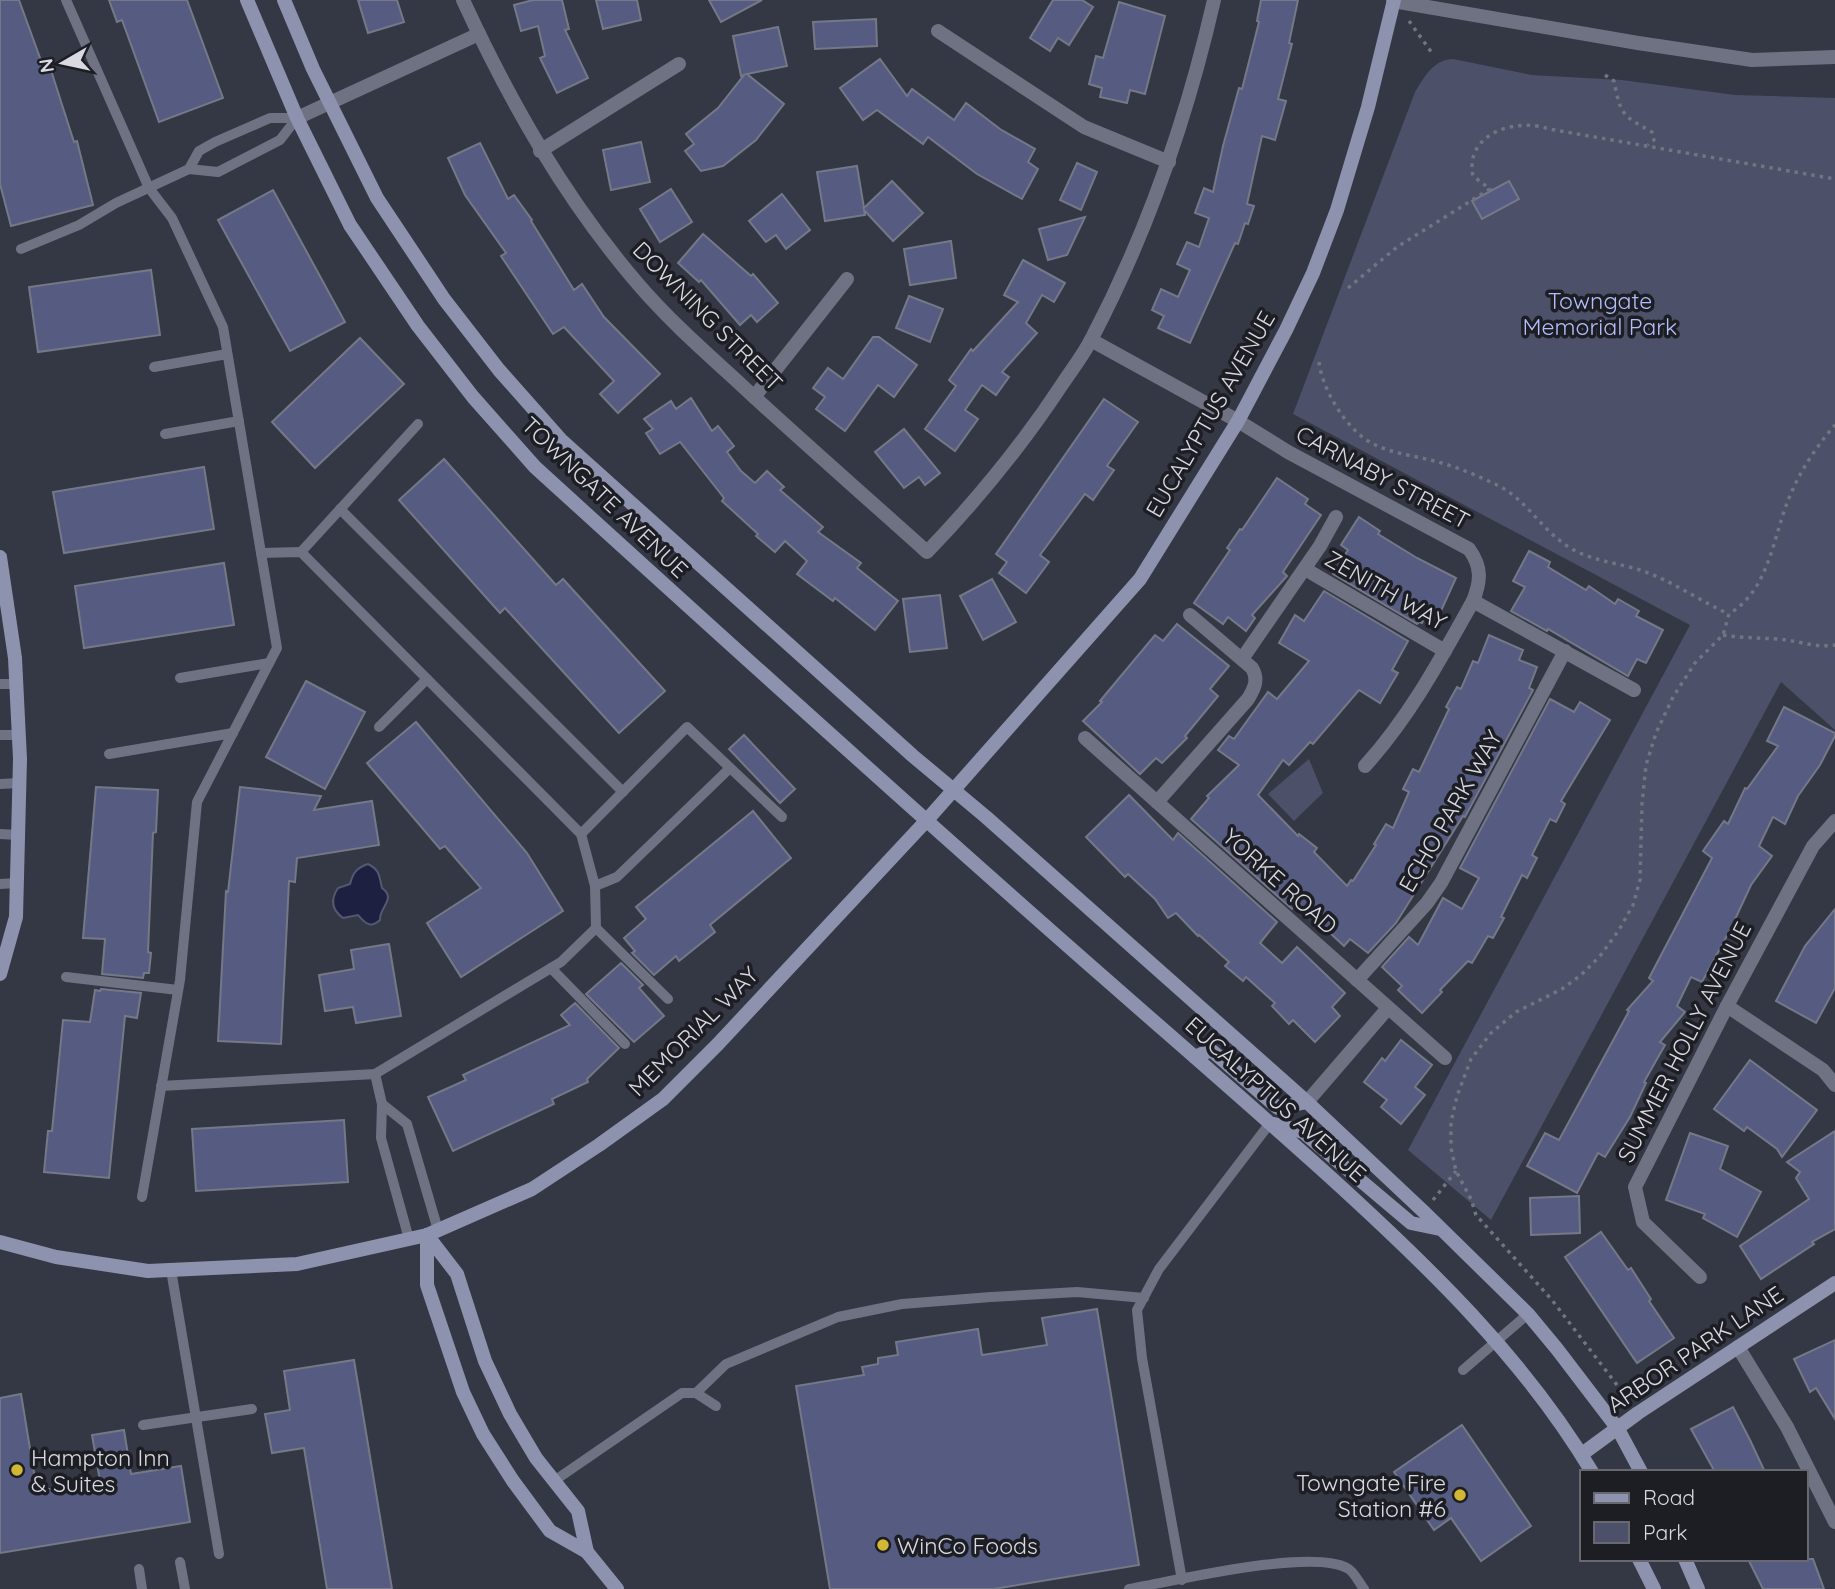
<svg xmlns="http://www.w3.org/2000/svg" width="1835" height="1589" viewBox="0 0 1835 1589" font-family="Quicksand,sans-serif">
	<rect width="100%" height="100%" fill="#343744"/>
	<g fill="#4c5068">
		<path d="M1453,59L1532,75L1622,80L1735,95L1835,98V730L1781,682L1491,1220L1408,1150L1690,625L1293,414L1415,92C1425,76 1433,60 1453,59Z"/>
		<path d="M1309,759L1323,793L1294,821L1268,794Z"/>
	</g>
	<path fill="#1d2041" stroke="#555871" stroke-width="2" d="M368,864C380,870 379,876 382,888C397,899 379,907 380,920C370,929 365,923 358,915L343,918C332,910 330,900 338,888L350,884C353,873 356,868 368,864Z"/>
	<g fill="#565c81" stroke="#757886" stroke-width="2">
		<path d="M0,0H19L43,66L49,64L74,142L77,141L93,205L11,226L0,184Z"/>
		<path d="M109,0H187L223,98L159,122L122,20L117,22Z"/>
		<path d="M358,0H397L404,22L368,33Z"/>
		<path d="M533,0H562L569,29L565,30L588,78L557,93L540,58L545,56L538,26L521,31L514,5Z"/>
		<path d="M596,0H637L641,20L603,29Z"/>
		<path d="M709,0H762L721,22Z"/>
		<path d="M1053,0H1082L1093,7L1069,45L1058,38L1050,51L1030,38Z"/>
		<path d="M1261,0H1298L1289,43L1292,44L1278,99L1286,101L1275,140L1262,136L1247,204L1254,206L1248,224L1245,223L1238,244L1235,243L1190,343L1158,328L1164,316L1152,310L1161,289L1178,297L1190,270L1177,264L1187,242L1199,247L1209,218L1195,213L1204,188L1213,192L1223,146L1239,88L1242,89L1259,22L1257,21Z"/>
		<path d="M1119,2L1165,16L1145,94L1130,90L1127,103L1100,97L1102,88L1089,84L1096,56L1103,58Z"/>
		<path d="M876,19L877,46L815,49L813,22Z"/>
		<path d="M778,27L787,66L747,74L784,104L756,140L723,166L701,171L685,151L694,144L686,134L718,108L744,75L741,76L733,36Z"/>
		<path d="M880,59L907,96L912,89L954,120L966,103L1000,129L1035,149L1028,162L1038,169L1022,199L977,174L928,137L923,144L877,110L863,120L840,88Z"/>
		<path d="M641,142L650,182L611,190L603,150Z"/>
		<path d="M480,143L508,199L514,195L532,220L531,221L574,290L582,284L604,317L660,374L618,413L600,394L614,381L564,327L553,334L501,256L506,253L465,195L448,158Z"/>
		<path d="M1077,163L1097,172L1081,210L1060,200Z"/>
		<path d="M857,166L864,208L892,181L923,213L893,241L864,210L865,215L825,221L817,172Z"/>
		<path d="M1509,181L1519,199L1482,219L1472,201Z"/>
		<path d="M671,189L692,222L660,242L640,209Z"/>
		<path d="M273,190L345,322L290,351L218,220Z"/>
		<path d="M782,194L810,230L786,249L776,235L766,242L749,221Z"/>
		<path d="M1085,217L1067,255L1048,260L1039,229Z"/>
		<path d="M703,234L751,276L753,274L778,303L757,322L751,315L740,325L701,280L699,282L678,263Z"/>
		<path d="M951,241L956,278L910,285L904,249Z"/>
		<path d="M1023,260L1065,283L1054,302L1042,295L1026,323L1037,333L1002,372L1009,377L996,395L982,385L965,410L978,419L955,451L925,429L956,386L949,380L971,349L973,351L1018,302L1004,295Z"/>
		<path d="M151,270L160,335L38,352L29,287Z"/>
		<path d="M909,296L943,309L930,342L896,328Z"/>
		<path d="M873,337H879L917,365L894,397L878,385L845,431L816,409L825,397L813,388L828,368L843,379Z"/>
		<path d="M360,338L404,384L315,468L272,422Z"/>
		<path d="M691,398L712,431L718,426L734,446L727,452L741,471L755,483L767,471L784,487L780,490L823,527L818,532L861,563L857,568L898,601L875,630L835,598L833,601L797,574L807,561L785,541L775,552L756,536L758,534L722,501L724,498L680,442L660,454L646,433L653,429L644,419L671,401L676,409Z"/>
		<path d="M1104,399L1138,422L1107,466L1114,470L1093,500L1085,494L1040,555L1049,562L1026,593L999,573L1007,562L996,554Z"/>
		<path d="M904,429L940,473L925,485L919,477L904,488L875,452Z"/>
		<path d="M444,459L556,585L563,579L665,691L619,733L505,608L500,613L399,500Z"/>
		<path d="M204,467L214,529L64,553L53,492Z"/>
		<path d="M1277,478L1308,499L1305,504L1321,515L1283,572L1287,576L1252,615L1255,618L1246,631L1228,617L1223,624L1194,603L1230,550L1227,548L1240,529L1242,530Z"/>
		<path d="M1359,517L1380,531L1378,534L1417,558L1456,578L1441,611L1431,606L1422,623L1419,622L1417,624L1333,574L1348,550L1341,545Z"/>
		<path d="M1529,551L1550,562L1548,567L1586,590L1589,586L1615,604L1618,599L1639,611L1636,616L1663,630L1646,663L1637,659L1628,676L1548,629L1547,631L1511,611L1525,587L1513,581Z"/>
		<path d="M224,563L234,625L84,648L75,586Z"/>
		<path d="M992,579L1016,622L983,640L960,596Z"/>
		<path d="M1324,591L1408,641L1392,670L1398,673L1380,703L1359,690L1313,744L1310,742L1289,765L1283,760L1258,795L1298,836L1299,834L1317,848L1314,852L1347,886L1351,880L1353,881L1376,845L1374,844L1386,824L1393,828L1409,792L1403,789L1413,769L1419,772L1449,709L1446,707L1457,687L1461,689L1473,661L1478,663L1489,635L1523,650L1519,660L1537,667L1529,688L1533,690L1465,817L1463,816L1396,923L1368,953L1350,939L1344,946L1298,903L1292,909L1191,819L1209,798L1207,796L1239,765L1218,750L1229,736L1234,739L1268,692L1277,699L1309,661L1279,643L1295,615L1304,621Z"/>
		<path d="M940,595L947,648L910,652L903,599Z"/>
		<path d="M1177,624L1229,666L1210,689L1218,696L1185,736L1187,738L1162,763L1156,758L1140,774L1083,721L1102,702L1100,701L1155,635L1163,641Z"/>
		<path d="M306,681L365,712L325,789L266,757Z"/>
		<path d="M1550,699L1574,712L1580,702L1610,720L1561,801L1565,804L1556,822L1550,819L1532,855L1537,858L1527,878L1522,875L1501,917L1504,918L1493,938L1488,936L1472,963L1468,961L1440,990L1442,992L1422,1013L1398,990L1402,986L1382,967L1409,937L1418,945L1443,898L1462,909L1479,878L1460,868Z"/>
		<path d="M1784,707L1835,733V736L1820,765L1798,796L1785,824L1773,817L1759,846L1772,856L1751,885L1730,930L1702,982L1691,977L1677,1006L1685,1012L1660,1042L1665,1045L1644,1082L1646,1083L1630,1117L1605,1157L1598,1153L1577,1193L1527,1166L1545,1133L1559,1140L1629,1011L1627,1010L1653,981L1649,978L1712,858L1703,851L1724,821L1728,824L1745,788L1747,789L1778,746L1767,741Z"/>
		<path d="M416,722L527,853L563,911L461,977L427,923L481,888L445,846L440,849L367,763Z"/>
		<path d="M744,735L795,789L780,803L729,749Z"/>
		<path d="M96,787L158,790L156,832L153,833L148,952L151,953L149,973H144L143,978L102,974L105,939L83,938Z"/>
		<path d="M240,787L321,796L314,810L372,801L379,845L297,858L295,882L289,881L281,1044L218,1041L226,891L228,892Z"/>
		<path d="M1129,795L1173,840L1178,833L1277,922L1260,943L1282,963L1297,947L1345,993L1332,1007L1340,1016L1315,1042L1293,1020L1289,1024L1272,1006L1275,1003L1246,977L1243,981L1225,966L1229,962L1199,935L1198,936L1176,913L1168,918L1155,899L1128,874L1125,877L1086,837Z"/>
		<path d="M753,811L791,858L710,925L715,932L679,961L676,956L654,975L632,953L635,951L624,938L646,919L636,907Z"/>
		<path d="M1835,909V988L1816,1023L1776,1001L1805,946Z"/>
		<path d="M389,944L401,1016L356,1023L353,1007L325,1011L319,975L354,969L351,950Z"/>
		<path d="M621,963L643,985L639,988L664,1016L634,1042L586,994Z"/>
		<path d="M101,989L141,993L137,1018L125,1016L109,1178L44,1172L48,1131H52L63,1020L90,1022L95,990L100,991Z"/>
		<path d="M575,1003L619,1048L587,1079L588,1082L552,1099L554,1104L453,1151L428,1097L466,1080L463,1075L570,1025L561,1015Z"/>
		<path d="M1401,1040L1432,1065L1415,1087L1425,1095L1401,1124L1381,1107L1387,1100L1364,1082L1382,1058L1385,1061Z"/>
		<path d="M1750,1060L1817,1110L1782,1157L1777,1149L1747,1127L1744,1131L1714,1109Z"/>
		<path d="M344,1120L348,1182L196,1191L192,1129Z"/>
		<path d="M1835,1131V1229L1812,1242L1814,1244L1761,1279L1740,1246L1809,1199L1796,1178L1800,1172L1787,1162Z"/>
		<path d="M1690,1133L1728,1146L1720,1169L1761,1192L1737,1237L1703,1218L1705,1214L1666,1200Z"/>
		<path d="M1579,1196L1580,1233L1531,1235L1530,1198Z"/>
		<path d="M1601,1232L1628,1270L1631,1268L1651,1299L1649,1301L1674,1338L1637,1363L1565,1257Z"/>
		<path d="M1097,1309L1139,1565L994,1589H830L796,1386L864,1375L862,1367L878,1364V1358L898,1355L896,1342L978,1329L982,1355L1047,1345L1042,1318Z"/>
		<path d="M1835,1340V1419L1816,1388L1810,1392L1794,1359Z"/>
		<path d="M354,1360L392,1589H327L304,1448L272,1453L265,1414L290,1410L284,1371Z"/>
		<path d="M21,1394L37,1491L100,1481L92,1435L124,1430L131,1474L181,1466L190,1522L0,1553V1398Z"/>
		<path d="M1733,1407L1750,1440L1765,1472H1715L1691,1429Z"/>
		<path d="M1462,1425L1531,1526L1481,1561L1451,1518L1434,1530L1394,1472Z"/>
		<path d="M1748,1559H1813L1824,1589H1763Z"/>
	</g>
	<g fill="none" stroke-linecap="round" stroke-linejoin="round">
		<g stroke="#727580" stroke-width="3.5" stroke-dasharray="3.5 5" stroke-linecap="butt">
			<path d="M1409,21L1432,53"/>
			<path d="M1605,75L1614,81C1621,116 1622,115 1652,132L1654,140L1648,145"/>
			<path d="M1348,288L1397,247L1490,189L1473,176C1464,134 1516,117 1549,129L1835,179"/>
			<path d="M1319,362C1322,387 1341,419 1360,435C1380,452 1406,454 1430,460C1452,465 1474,474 1495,484C1524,497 1538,525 1563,543C1586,561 1617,562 1643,571C1674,582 1700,601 1729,614"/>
			<path d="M1723,635C1742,638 1760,638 1779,639C1799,641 1815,648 1835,645"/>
			<path d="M1433,1200L1456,1171"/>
			<path d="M1617,1385L1552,1300L1476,1215L1471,1199L1456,1171L1451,1148V1122L1457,1096L1471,1059L1491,1033L1516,1012L1562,989L1581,975L1600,956L1619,930L1633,905L1640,880L1642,804L1646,765L1656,733L1673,697L1695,663L1723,635L1729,614C1768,590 1772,543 1787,503C1798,474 1815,448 1835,425"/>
		</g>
		<g stroke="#6f7283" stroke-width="10">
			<path d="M66,0L149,188L172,218L223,327L277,648L197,802L180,980L142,1197"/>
			<path d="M189,169L199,151L215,142L270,118H297"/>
			<path d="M21,249L79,225L116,203L189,169L218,172L280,140L297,118"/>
			<path d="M154,367L227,354"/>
			<path d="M165,434L239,421"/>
			<path d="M340,509L623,792"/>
			<path d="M301,552L418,424"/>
			<path d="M180,678L269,663"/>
			<path d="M0,684H17"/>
			<path d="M379,727L427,679"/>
			<path d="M0,735H20"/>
			<path d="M109,754L233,733"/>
			<path d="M0,784L20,783"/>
			<path d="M0,834L18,835"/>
			<path d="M581,834L687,727L782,817"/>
			<path d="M0,884L17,883"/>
			<path d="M595,886L617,877L730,768"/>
			<path d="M596,928L668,999"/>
			<path d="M551,968L625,1044"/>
			<path d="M66,977L178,990"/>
			<path d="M375,1074L382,1104L381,1138L409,1239"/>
			<path d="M161,1086L375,1074L561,962L596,928L595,886L581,834L301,552L261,553"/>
			<path d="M382,1104L407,1124L438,1230"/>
			<path d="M171,1270L219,1554"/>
			<path d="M1463,1370L1528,1314"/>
			<path d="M696,1393L726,1364L838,1317L902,1304L991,1297L1077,1292L1144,1298"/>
			<path d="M143,1425L252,1409"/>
			<path d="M554,1481L682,1393H696L716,1406"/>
			<path d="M180,1562L185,1589"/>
			<path d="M139,1569L142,1589"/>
			<path d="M1182,1580L1142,1358L1137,1310L1159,1269L1270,1123"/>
			<path d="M1129,1589C1175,1581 1310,1548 1347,1568C1354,1571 1359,1583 1364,1589"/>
		</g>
		<g stroke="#6f7283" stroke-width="14">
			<path d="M463,0C510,102 565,199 638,284C668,319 703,350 737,381C799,439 864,495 927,552C978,499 1023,444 1063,383C1073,368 1084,354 1092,338C1148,231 1187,118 1214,0"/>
			<path d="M1393,1L1638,43L1752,60L1835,57"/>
			<path d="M938,31L1084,127L1169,162"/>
			<path d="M297,118L479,34"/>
			<path d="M540,151L679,64"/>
			<path d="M1091,340L1238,421L1288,452L1469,549C1482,567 1481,581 1473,601C1440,660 1410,716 1365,766"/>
			<path d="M754,397L847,279"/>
			<path d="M1305,569L1445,651"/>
			<path d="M1473,601L1634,690"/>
			<path d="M1242,659L1320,546L1336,517"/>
			<path d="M1085,738L1445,1058"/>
			<path d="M1157,802L1248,699C1254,689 1259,680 1252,668L1190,615"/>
			<path d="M1357,980L1427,903L1441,883L1565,651"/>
			<path d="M1727,1006L1823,1070L1835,1085"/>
			<path d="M1307,1102L1388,1008"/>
			<path d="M1700,1277L1643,1222L1635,1187L1727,1006L1813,846L1835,821"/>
			<path d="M1738,1347L1787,1427L1835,1522"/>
		</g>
		<g stroke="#8d92ae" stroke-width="14">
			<path d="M247,0L297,118L350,225L418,326L473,397L535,467C725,640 916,813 1109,982C1183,1047 1257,1111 1329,1176C1427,1265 1524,1358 1592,1472"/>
			<path d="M284,0L313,69L377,198L444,299L499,370L561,440L913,756L986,817L1307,1102L1424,1212L1528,1314L1557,1349L1618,1429L1641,1472"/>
			<path d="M0,557L15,658L20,759L16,917L0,974"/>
			<path d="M1195,1057L1211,1050L1278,1108L1307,1102"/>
			<path d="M1274,1124L1303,1132L1411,1223L1440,1229"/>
			<path d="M427,1235V1285L463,1392L483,1434L513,1481L550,1531L587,1552L617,1589"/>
			<path d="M427,1235L457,1274L485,1361L510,1414L536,1458L578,1511L587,1552"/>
			<path d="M0,1242L56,1257L148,1271L297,1264L427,1235L532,1189L599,1145L663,1099L718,1044L927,820L1140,579L1238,421L1286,330L1313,273L1337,210L1368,107L1394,0"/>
			<path d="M1582,1454L1638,1413L1835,1283"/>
			<path d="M1639,1559L1654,1589"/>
			<path d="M1685,1559L1698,1589"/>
		</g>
	</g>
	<g fill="#d2b736" stroke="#1d1e24" stroke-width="2.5">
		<circle cx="17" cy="1470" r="7"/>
		<circle cx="1460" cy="1495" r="7"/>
		<circle cx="883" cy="1545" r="7"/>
	</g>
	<g text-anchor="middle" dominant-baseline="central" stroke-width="7" stroke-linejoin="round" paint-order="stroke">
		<g font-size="23" fill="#b2bdfc" stroke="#1d1e24">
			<text x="1600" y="300">Towngate<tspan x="1600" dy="26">Memorial Park</tspan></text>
		</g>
		<g font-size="23" fill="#d8d9e2" stroke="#1d1e24">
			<text transform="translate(708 316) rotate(45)">DOWNING STREET</text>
			<text transform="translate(1210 414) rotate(-60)">EUCALYPTUS AVENUE</text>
			<text transform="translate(1383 477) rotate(28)">CARNABY STREET</text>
			<text transform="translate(605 497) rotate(44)">TOWNGATE AVENUE</text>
			<text transform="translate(1386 590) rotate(30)">ZENITH WAY</text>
			<text transform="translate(1450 811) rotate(-60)">ECHO PARK WAY</text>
			<text transform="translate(1280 881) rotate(42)">YORKE ROAD</text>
			<text transform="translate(693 1031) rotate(-45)">MEMORIAL WAY</text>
			<text transform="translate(1684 1042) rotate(-63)">SUMMER HOLLY AVENUE</text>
			<text transform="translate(1276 1099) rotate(42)">EUCALYPTUS AVENUE</text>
			<text transform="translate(1695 1349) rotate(-34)">ARBOR PARK LANE</text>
		</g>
		<g font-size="23" fill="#d8d9e2" stroke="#1d1e24" text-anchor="start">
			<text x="31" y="1457">Hampton Inn<tspan x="31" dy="26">&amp; Suites</tspan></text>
			<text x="1446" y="1482" text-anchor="end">Towngate Fire<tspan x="1446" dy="26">Station #6</tspan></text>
			<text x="897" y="1545">WinCo Foods</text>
		</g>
	</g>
	<rect x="1580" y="1470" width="228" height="91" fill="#1d1e24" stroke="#686970" stroke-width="2"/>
	<rect x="1594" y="1493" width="35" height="10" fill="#8d92ae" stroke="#686970" stroke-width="2"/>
	<text x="1643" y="1505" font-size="21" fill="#d8d9e2">Road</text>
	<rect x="1594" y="1522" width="35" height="21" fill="#4c5068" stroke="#686970" stroke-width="2"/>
	<text x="1643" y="1540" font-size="21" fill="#d8d9e2">Park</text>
	<g transform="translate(63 63) rotate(261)" stroke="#1d1e24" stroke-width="5" paint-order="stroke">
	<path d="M0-5L12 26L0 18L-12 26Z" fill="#d8d9e2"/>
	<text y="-10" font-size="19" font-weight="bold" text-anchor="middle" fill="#d8d9e2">N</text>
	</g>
</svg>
